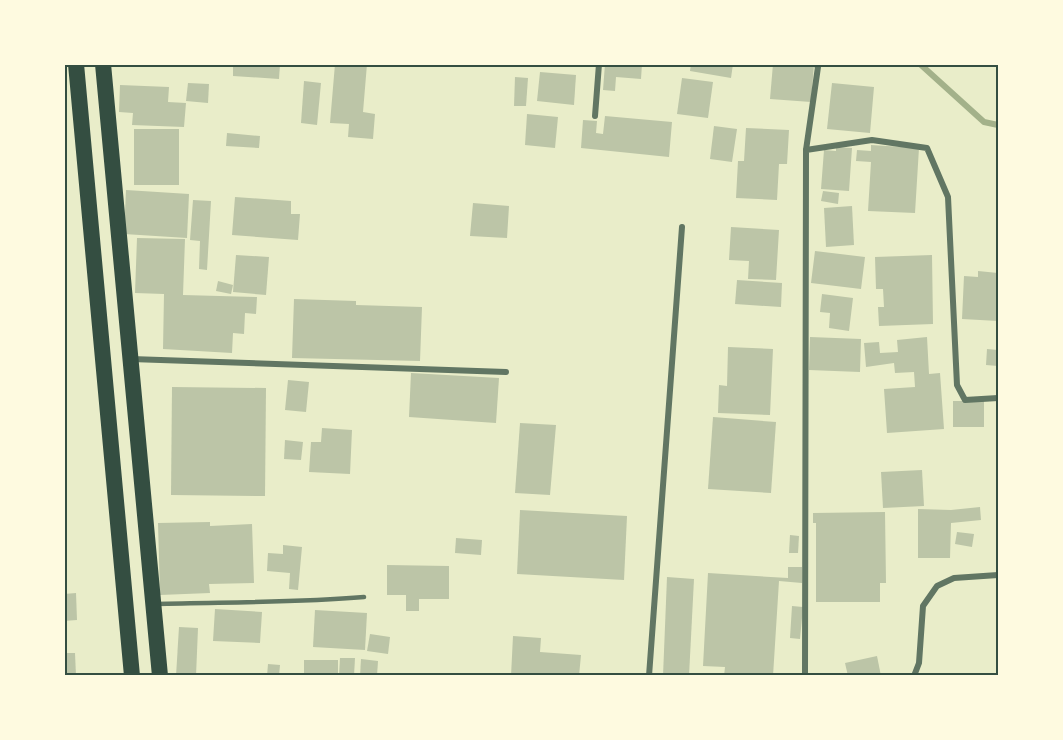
<svg xmlns="http://www.w3.org/2000/svg" width="1063" height="740" viewBox="0 0 1063 740" font-family="'Nunito Sans',sans-serif">
	<rect width="100%" height="100%" fill="#e9edc9"/>
	<g fill="none" stroke-linecap="round" stroke-linejoin="round">
		<path stroke="#a3b18a" stroke-width="6" d="M920,64L984,122L998,125"/>
	</g>
	<g fill="#bcc5a7">
		<path d="M233,64H280L279,79L233,76Z"/>
		<path d="M335,64H367L363,112L375,114L373,139L348,137L349,124L330,123Z"/>
		<path d="M605,64H642L641,79L616,77L615,91L603,90Z"/>
		<path d="M691,64H733L731,78L690,71Z"/>
		<path d="M773,64H814L811,102L770,99Z"/>
		<path d="M540,72L576,75L574,105L537,101Z"/>
		<path d="M515,77L528,78L526,106H514Z"/>
		<path d="M682,78L713,82L708,118L677,114Z"/>
		<path d="M304,81L321,83L317,125L301,123Z"/>
		<path d="M188,83L209,84L208,103L186,101Z"/>
		<path d="M832,83L874,87L870,133L827,129Z"/>
		<path d="M120,85L169,87L168,102L186,103L184,127L132,125L133,113L119,112Z"/>
		<path d="M527,114L558,117L555,148L525,145Z"/>
		<path d="M605,116L672,122L669,157L581,148L583,120L597,121L596,133L603,134Z"/>
		<path d="M714,126L737,129L732,162L710,159Z"/>
		<path d="M746,128L789,130L787,164H779L777,200L736,198L738,161H744Z"/>
		<rect x="134" y="129" width="45" height="56"/>
		<path d="M227,133L260,136L259,148L226,146Z"/>
		<path d="M871,145L919,148L915,213L868,211L871,162L856,161L857,150L871,151Z"/>
		<path d="M836,147L852,148L849,191L821,189L824,150L836,151Z"/>
		<path d="M126,190L189,194L187,238L124,234Z"/>
		<path d="M823,191L839,193L838,204L821,201Z"/>
		<path d="M235,197L291,201V214H300L298,240L232,235Z"/>
		<path d="M193,200L211,201L207,270L199,269L200,241L190,240Z"/>
		<path d="M473,203L509,206L507,238L470,236Z"/>
		<path d="M852,206L854,245L826,247L824,208Z"/>
		<path d="M731,227L779,230L776,280L748,279L749,261L729,260Z"/>
		<path d="M137,238L185,239L183,295L257,297L256,314L245,313L244,334L233,333L232,353L163,349L164,294L135,293Z"/>
		<path d="M815,251L865,257L861,289L811,283Z"/>
		<path d="M236,255L269,257L266,295L233,292Z"/>
		<path d="M932,255L933,324L879,326L878,307H884L883,289H876L875,257Z"/>
		<path d="M978,271L998,273V321L962,319L964,276L978,277Z"/>
		<path d="M737,280L782,283L781,307L735,304Z"/>
		<path d="M218,281L233,285L231,294L216,291Z"/>
		<path d="M822,294L853,298L849,331L829,328L830,313L820,312Z"/>
		<path d="M294,299L356,301V305L422,307L420,361L292,358Z"/>
		<path d="M810,337L861,339L860,372L809,370Z"/>
		<path d="M927,337L929,374L940,373L944,429L887,433L884,389L915,387L914,372L895,373L894,363L866,367L864,343L879,342L880,353L898,352L897,340Z"/>
		<path d="M728,347L773,349L770,415L718,413L719,385L727,386Z"/>
		<path d="M987,349L998,350V366L986,365Z"/>
		<path d="M411,373L499,378L496,423L409,417Z"/>
		<path d="M288,380L309,382L306,412L285,410Z"/>
		<path d="M172,387L266,388L265,496L171,495Z"/>
		<rect x="953" y="401" width="31" height="26"/>
		<path d="M713,417L776,422L771,493L708,489Z"/>
		<path d="M520,423L556,425L550,495L515,493Z"/>
		<path d="M322,428L352,430L350,474L309,472L311,442H321Z"/>
		<path d="M285,440L303,442L301,460L284,459Z"/>
		<path d="M922,470L924,506L883,508L881,472Z"/>
		<path d="M980,507L981,520L951,523L950,558H918V509L951,510Z"/>
		<path d="M520,510L627,516L624,580L517,574Z"/>
		<path d="M885,512L886,583H880V602H816V523H813V513Z"/>
		<path d="M210,522V526L252,524L254,583L209,584L210,593L160,595L158,523Z"/>
		<path d="M957,532L974,534L972,547L955,544Z"/>
		<path d="M790,535L799,536L798,553H789Z"/>
		<path d="M456,538L482,540L481,555L455,553Z"/>
		<path d="M283,545L302,547L298,590L289,589L290,573L267,571L268,553L283,554Z"/>
		<path d="M387,565L449,566V599H419V611H406V595H387Z"/>
		<path d="M788,567H802V583L779,581L773,676H724L725,667L703,666L708,573L788,578Z"/>
		<path d="M667,577L694,579L689,676H663Z"/>
		<path d="M76,593L77,620L64,621V594Z"/>
		<path d="M792,606L803,607L800,639L790,638Z"/>
		<path d="M215,609L262,612L260,643L213,641Z"/>
		<path d="M315,610L367,613L365,650L313,647Z"/>
		<path d="M179,627L198,628L196,676H176Z"/>
		<path d="M370,634L390,637L388,654L367,651Z"/>
		<path d="M513,636L541,638L540,652L581,655L579,676H511Z"/>
		<path d="M64,653H75L76,676H64Z"/>
		<path d="M877,656L881,676H848L845,663Z"/>
		<path d="M340,658H355L354,676H339Z"/>
		<path d="M361,659L378,661L377,676H360Z"/>
		<rect x="304" y="660" width="34" height="16"/>
		<path d="M268,664L280,665L279,676H267Z"/>
	</g>
	<g fill="none" stroke-linecap="round" stroke-linejoin="round">
		<path stroke="#617663" stroke-width="4.5" d="M156,604C225,602 295,603 364,597"/>
		<g stroke="#617663" stroke-width="6">
			<path d="M595,116L599,64"/>
			<path d="M806,150L818,67L816,64"/>
			<path d="M131,359L506,372"/>
			<path d="M649,676L682,227"/>
			<path d="M805,676L806,150L872,140L927,148L948,197L957,385L965,400L998,398"/>
			<path d="M914,676L919,663L923,606L937,586L954,578L998,575"/>
		</g>
		<g stroke="#344e41" stroke-width="16">
			<path d="M76,64L132,676"/>
			<path d="M103,64L160,676"/>
		</g>
	</g>
	<rect width="1063" height="740" fill="none" stroke="#fefae0" stroke-width="132"/>
	<rect x="66" y="66" width="931" height="608" fill="none" stroke="#344e41" stroke-width="2"/>
</svg>
